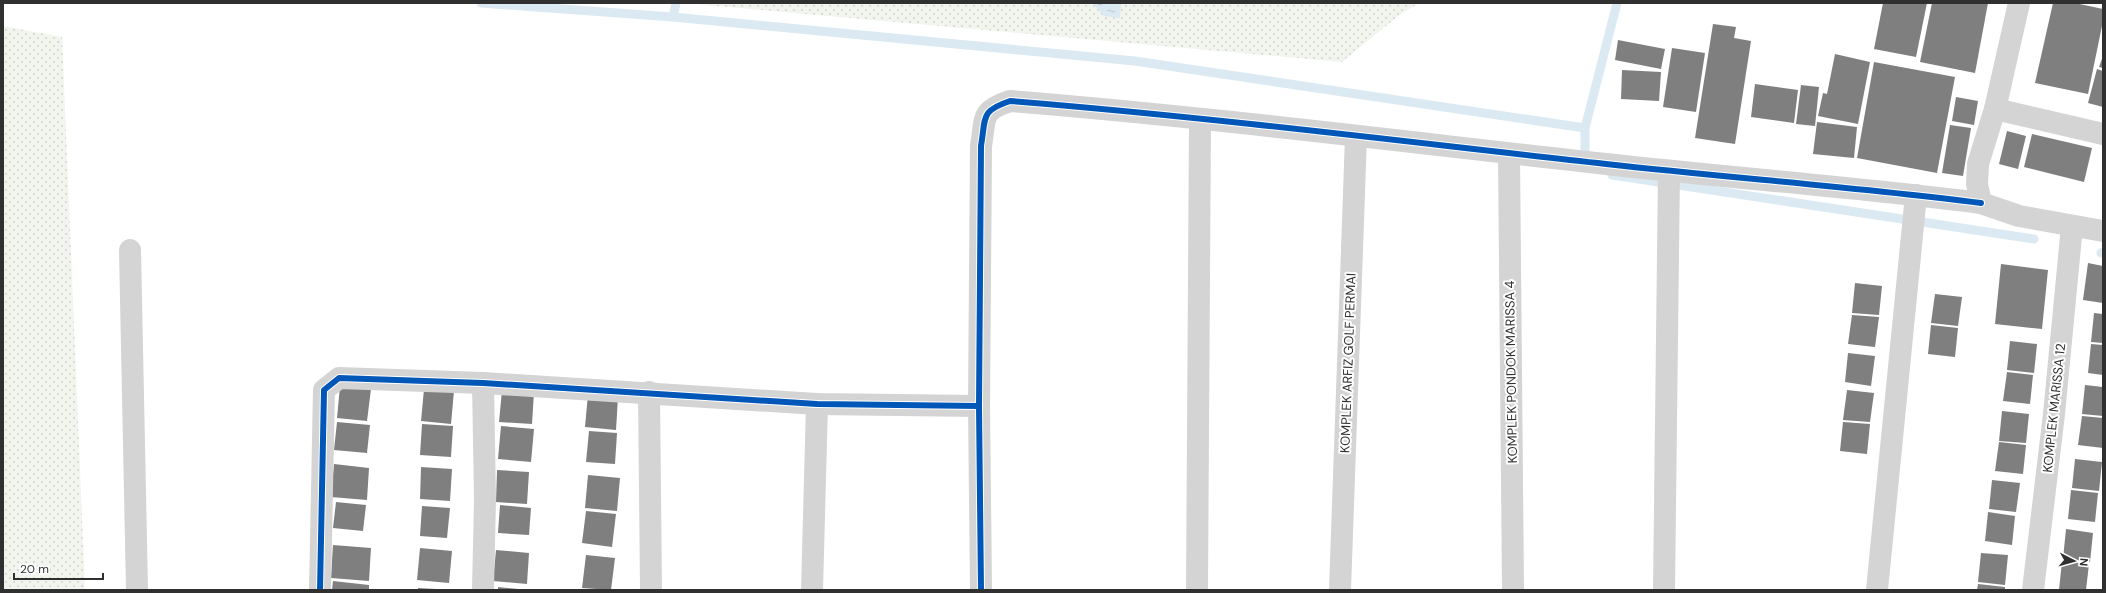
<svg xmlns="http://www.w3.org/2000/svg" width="2106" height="593" viewBox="0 0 2106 593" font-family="'DM Sans',sans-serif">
	<defs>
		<pattern id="grass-dots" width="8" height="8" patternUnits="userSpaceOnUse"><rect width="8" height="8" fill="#f1f5ed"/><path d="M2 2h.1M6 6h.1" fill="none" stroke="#cfd2cc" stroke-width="1.8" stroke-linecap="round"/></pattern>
		<pattern id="water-ripples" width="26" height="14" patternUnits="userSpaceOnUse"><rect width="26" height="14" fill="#dbe9f2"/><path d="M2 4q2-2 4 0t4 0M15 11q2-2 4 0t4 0" fill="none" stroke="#bcc8d0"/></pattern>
	</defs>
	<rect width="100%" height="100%" fill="#fff"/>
	<g fill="url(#grass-dots)">
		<path d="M684,3H1419L1398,16L1342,62Z"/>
		<path d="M3,26L62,37L85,590H3Z"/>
	</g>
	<path fill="url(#water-ripples)" d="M1092,3H1121L1120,18L1104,16Z"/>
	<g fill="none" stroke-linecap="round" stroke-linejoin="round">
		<g stroke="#dbe9f2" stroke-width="9">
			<path d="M481,3L673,17L1135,61L1585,128"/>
			<path d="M673,17L676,3"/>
			<path d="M1585,162V128L1617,3"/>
			<path d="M1612,175L2034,239"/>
			<path d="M2101,253H2103"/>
		</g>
	</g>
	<g fill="#7f7f7f">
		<path d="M1883,3H1927L1916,57L1874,49Z"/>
		<path d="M1932,3H1988L1975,73L1920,62Z"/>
		<path d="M2053,3H2075L2103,9V21L2088,94L2035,83Z"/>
		<path d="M1713,24L1736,27L1734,38L1751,41L1735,144L1695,138Z"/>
		<path d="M1618,40L1665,49L1661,69L1615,60Z"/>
		<path d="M1672,48L1705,53L1696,112L1663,107Z"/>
		<path d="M1835,54L1870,62L1858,124L1818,116L1823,93L1827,94Z"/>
		<path d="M2103,56V68L2099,67Z"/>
		<path d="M1874,62L1955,77L1937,173L1857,158Z"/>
		<path d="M2097,69L2103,71V107L2088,103Z"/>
		<path d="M1622,70L1661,72L1659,101L1621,99Z"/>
		<path d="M1755,84L1798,90L1794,123L1751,117Z"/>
		<path d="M1801,85L1819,87L1815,126L1796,124Z"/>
		<path d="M1956,97L1978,101L1974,125L1952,121Z"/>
		<path d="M1817,122L1857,127L1854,158L1813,154Z"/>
		<path d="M1950,125L1971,128L1963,176L1942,173Z"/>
		<path d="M2007,131L2026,136L2018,169L1999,164Z"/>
		<path d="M2032,134L2092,148L2084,182L2024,167Z"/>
		<path d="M2088,263L2103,266V303L2083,300Z"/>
		<path d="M2001,264L2048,270L2042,329L1995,324Z"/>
		<path d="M1855,283L1882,286L1879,315L1852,313Z"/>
		<path d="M1935,294L1962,297L1958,326L1931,323Z"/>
		<path d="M2094,313L2103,314V343L2091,342Z"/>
		<path d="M1852,315L1879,317L1875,347L1848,344Z"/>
		<path d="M1931,325L1958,328L1955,357L1928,354Z"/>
		<path d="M2010,341L2037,344L2034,373L2007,370Z"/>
		<path d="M2091,344L2103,345V375L2088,373Z"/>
		<path d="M1848,353L1875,356L1871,386L1845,382Z"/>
		<path d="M2007,372L2033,375L2030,404L2003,401Z"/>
		<path d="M2085,385L2103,387V416L2082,414Z"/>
		<path d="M340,386L371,389L367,421L337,418Z"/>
		<path d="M424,389L454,391L451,424L421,421Z"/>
		<path d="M502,390L534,392L532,424L499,422Z"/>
		<path d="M1847,390L1874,393L1870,422L1843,420Z"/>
		<path d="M588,394L618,397L616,430L585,427Z"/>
		<path d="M2002,411L2029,414L2026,443L1999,441Z"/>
		<path d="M2082,416L2103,418V448L2078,445Z"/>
		<path d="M337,422L370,425L367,453L334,450Z"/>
		<path d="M1843,422L1870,424L1867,454L1840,451Z"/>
		<path d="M422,424L453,426L451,457L420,455Z"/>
		<path d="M501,426L534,429L531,462L498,459Z"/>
		<path d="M589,431L617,433L615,464L586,462Z"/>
		<path d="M1999,442L2026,445L2023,474L1995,471Z"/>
		<path d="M2075,459L2102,462L2099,491L2072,488Z"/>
		<path d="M334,464L369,468L367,500L331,497Z"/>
		<path d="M421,467L452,469L450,501L420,499Z"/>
		<path d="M497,470L529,472L527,504L496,502Z"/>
		<path d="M588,475L620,478L617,511L585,508Z"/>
		<path d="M1992,480L2020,483L2016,512L1989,509Z"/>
		<path d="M2071,490L2098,493L2095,522L2068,519Z"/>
		<path d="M336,502L366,505L363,531L333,528Z"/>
		<path d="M500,505L531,508L529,535L498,533Z"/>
		<path d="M422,506L450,508L447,538L420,536Z"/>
		<path d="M586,511L616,514L612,547L582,543Z"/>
		<path d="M1988,512L2015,516L2012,545L1985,541Z"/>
		<path d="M2066,529L2093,533L2090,562L2063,559Z"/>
		<path d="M333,545L371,548L369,581L331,578Z"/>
		<path d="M420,548L452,551L449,583L417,580Z"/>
		<path d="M496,550L529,553L527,584L493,581Z"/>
		<path d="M1981,553L2008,555L2005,585L1978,582Z"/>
		<path d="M586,555L615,558L611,590L582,588Z"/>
		<path d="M2062,561L2089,564L2086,590H2059Z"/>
		<path d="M333,581L369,585V590H332Z"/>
		<path d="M1978,584L2005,587V590H1977Z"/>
		<path d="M498,587L518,589V590H498Z"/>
		<path d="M418,588L436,589V590H418Z"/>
	</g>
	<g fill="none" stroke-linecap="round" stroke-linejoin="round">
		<g stroke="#d4d4d4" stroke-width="22">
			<path d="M2019,3L1995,109L1978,164L1977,184L1981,203L2019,216L2103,231"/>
			<path d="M1995,109L2103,134"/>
			<path d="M1509,154L1513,590"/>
			<path d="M130,250L137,590"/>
			<path d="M649,392L651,590"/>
			<path d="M320,590L324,390L339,378L483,383L817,404L979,406"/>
			<path d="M483,590L485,499L483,383"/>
			<path d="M812,590L817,404"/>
			<path d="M981,590L979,406L981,146C986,117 980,111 1010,101C1209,117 1407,142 1606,164C1731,178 1856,187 1981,203"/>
			<path d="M1197,590L1200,119"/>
			<path d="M1340,590L1356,136"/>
			<path d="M1664,590L1669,171"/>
			<path d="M1877,590L1916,195"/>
			<path d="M2033,590L2054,414L2072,226"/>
		</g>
		<defs>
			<g id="cycleway">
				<path d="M320,590L324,390L339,378L483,383L817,404L979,406"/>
				<path d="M981,590L979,406L981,146C986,117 980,111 1010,101C1209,117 1407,142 1606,164C1731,178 1856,187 1981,203"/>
			</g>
		</defs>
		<use href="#cycleway" stroke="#fff" stroke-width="8"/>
		<use href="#cycleway" stroke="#0057b8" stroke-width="6"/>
	</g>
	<g text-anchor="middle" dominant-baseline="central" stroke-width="4" stroke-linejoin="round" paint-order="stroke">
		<g font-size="13" fill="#303030" stroke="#fff">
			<text transform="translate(1348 363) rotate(-88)">KOMPLEK ARFIZ GOLF PERMAI</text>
			<text transform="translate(1511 372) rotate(-91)">KOMPLEK PONDOK MARISSA 4</text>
			<text transform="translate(2054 408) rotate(-84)">KOMPLEK MARISSA 12</text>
		</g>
	</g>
	<rect width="2106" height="593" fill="none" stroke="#303030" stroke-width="8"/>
	<g transform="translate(2074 561) rotate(96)" stroke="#ffffff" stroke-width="3" paint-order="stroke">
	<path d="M0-3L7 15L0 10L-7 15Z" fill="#303030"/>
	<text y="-6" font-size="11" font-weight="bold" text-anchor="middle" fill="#303030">N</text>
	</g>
	<path d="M14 573v6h89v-6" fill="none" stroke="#303030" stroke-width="2"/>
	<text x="20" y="573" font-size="12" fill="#303030" stroke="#ffffff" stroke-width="3" paint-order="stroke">20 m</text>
</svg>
